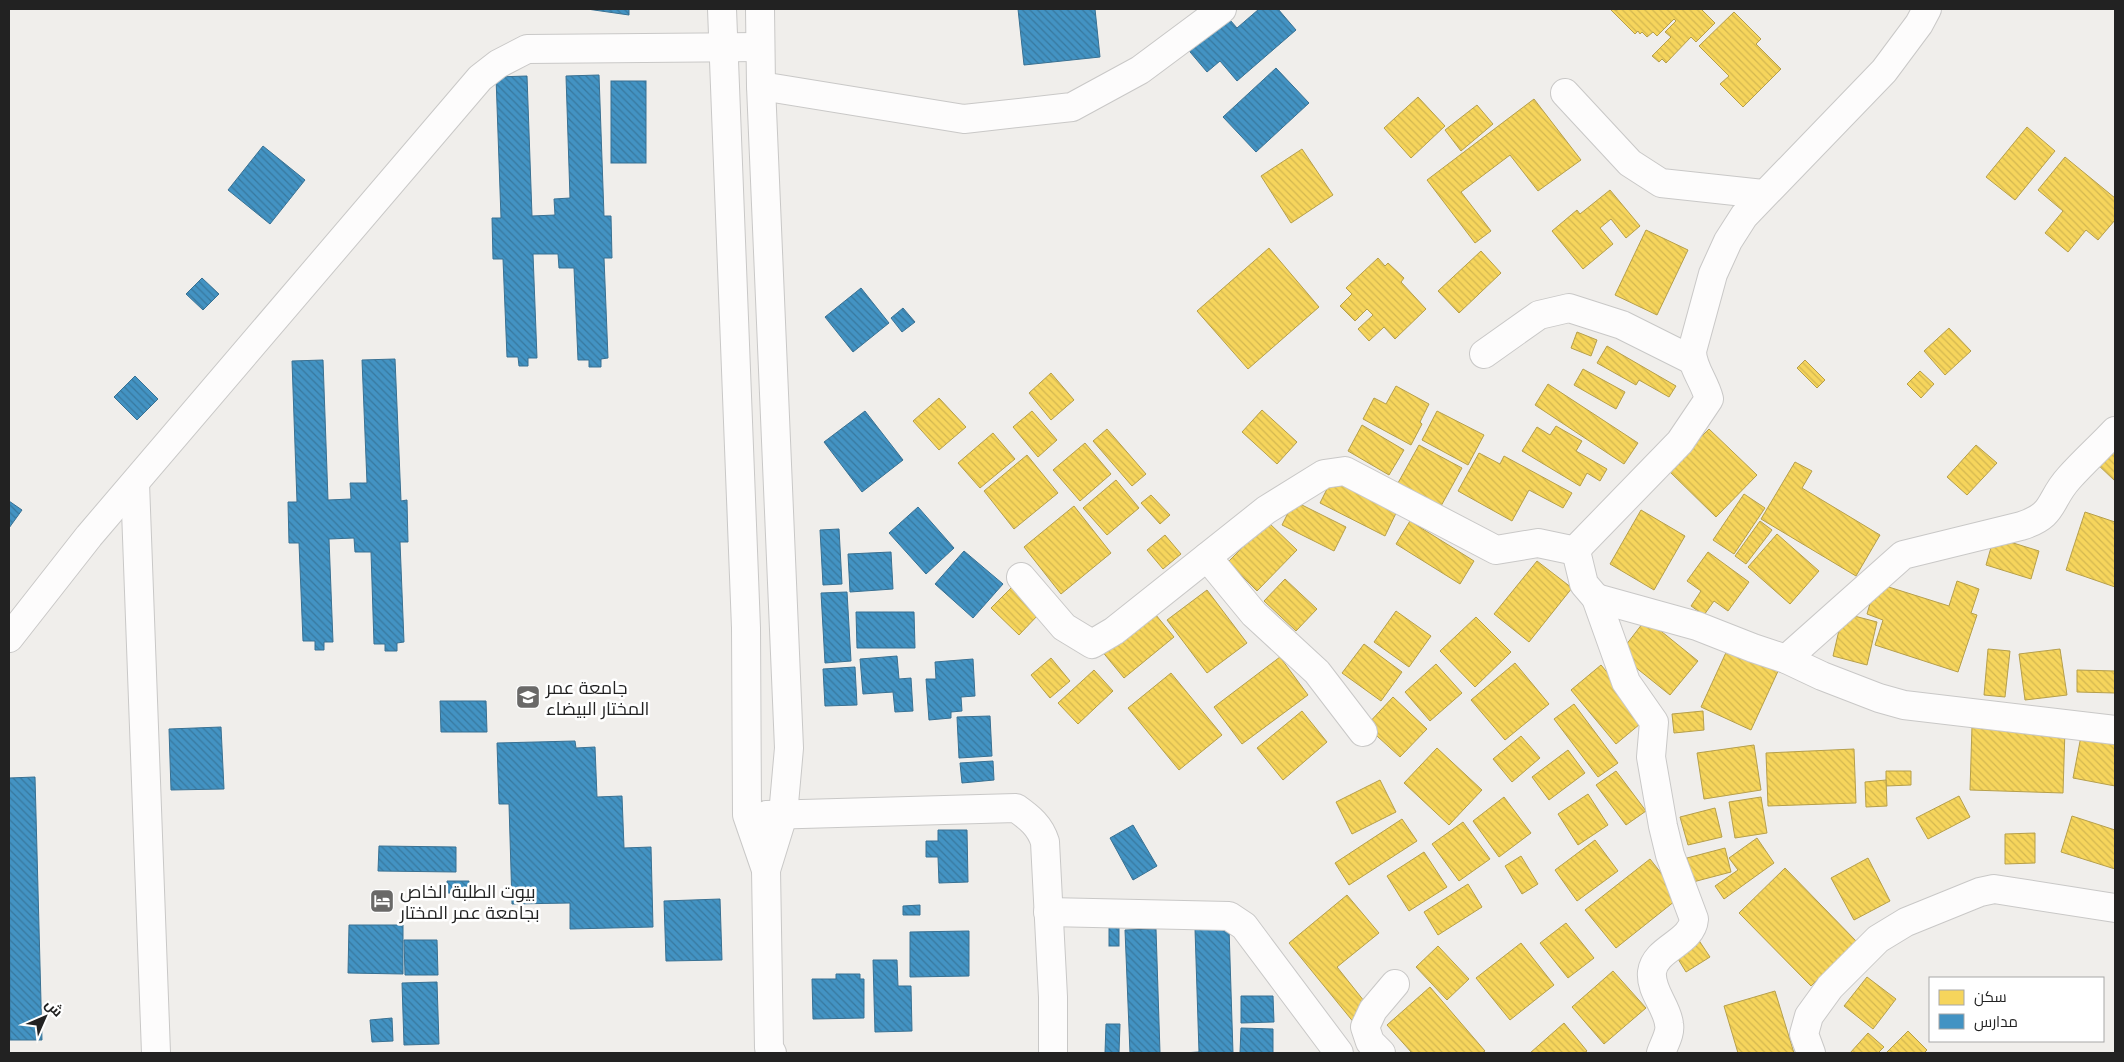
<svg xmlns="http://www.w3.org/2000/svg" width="2124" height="1062" viewBox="0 0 2124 1062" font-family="Roboto,Cairo,sans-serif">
	<defs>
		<pattern id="homes-back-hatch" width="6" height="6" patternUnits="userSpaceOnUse" patternTransform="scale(1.25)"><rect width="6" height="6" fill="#f6d55c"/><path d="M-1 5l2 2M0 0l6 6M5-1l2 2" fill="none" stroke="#d3b750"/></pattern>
		<pattern id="schools-back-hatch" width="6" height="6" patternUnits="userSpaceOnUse" patternTransform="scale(1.25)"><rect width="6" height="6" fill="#4393c3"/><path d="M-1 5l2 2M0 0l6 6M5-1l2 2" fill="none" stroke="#38789e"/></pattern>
	</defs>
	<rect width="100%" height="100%" fill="#f0eeeb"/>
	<g fill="url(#homes-back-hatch)" stroke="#b69f4b">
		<path d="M1610,9L1617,10L1619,9H1701L1715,23L1696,42L1691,37L1666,63L1662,59L1659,62L1652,56L1671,37L1665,32L1676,21L1674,19L1657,36L1653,32L1647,37L1642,32L1640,34L1638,31L1635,34Z"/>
		<path d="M1734,12L1761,39L1756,44L1781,69L1743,107L1720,84L1729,76L1699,46Z"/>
		<path d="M1418,97L1445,126L1411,158L1384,128Z"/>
		<path d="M1534,99L1581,160L1538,191L1510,155L1461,192L1491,231L1475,243L1427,180Z"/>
		<path d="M1477,105L1493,124L1461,151L1445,130Z"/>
		<path d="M2027,127L2055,151L2015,200L1986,177Z"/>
		<path d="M1302,149L1333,195L1291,223L1261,176Z"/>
		<path d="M2065,157L2115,198V220L2098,240L2086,230L2068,252L2045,233L2063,211L2038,190Z"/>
		<path d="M1610,190L1640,226L1626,238L1611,219L1600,228L1613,244L1583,269L1552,231L1577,210L1580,214Z"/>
		<path d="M1646,230L1688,250L1657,315L1615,295Z"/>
		<path d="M1269,248L1319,307L1248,369L1197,311Z"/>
		<path d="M1481,251L1501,273L1459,313L1438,291Z"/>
		<path d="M1378,258L1385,266L1388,263L1404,278L1401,282L1426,309L1395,339L1384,327L1369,341L1358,329L1373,315L1367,309L1355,321L1340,306L1352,294L1346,288Z"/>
		<path d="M1949,328L1971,351L1945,375L1924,351Z"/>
		<path d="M1577,332L1597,340L1591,356L1571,348Z"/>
		<path d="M1607,346L1676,386L1669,397L1639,380L1636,385L1597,363Z"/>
		<path d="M1805,360L1825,380L1817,388L1797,368Z"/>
		<path d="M1583,369L1625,392L1616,409L1574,385Z"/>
		<path d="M1920,371L1934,384L1921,398L1907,384Z"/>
		<path d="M1051,373L1074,400L1051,420L1029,393Z"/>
		<path d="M1548,384L1638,443L1624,464L1535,405Z"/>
		<path d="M1396,386L1429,404L1420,422L1422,424L1411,445L1363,419L1374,398L1386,404Z"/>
		<path d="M939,398L966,427L939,450L913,421Z"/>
		<path d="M1262,410L1297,442L1277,464L1242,432Z"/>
		<path d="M1032,411L1057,440L1038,457L1013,427Z"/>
		<path d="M1437,411L1484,435L1468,465L1422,440Z"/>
		<path d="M1362,425L1404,450L1389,475L1348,451Z"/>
		<path d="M1556,426L1582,441L1576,451L1607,469L1600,481L1587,473L1580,486L1522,451L1537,427L1550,435Z"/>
		<path d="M1107,429L1146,474L1132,486L1093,441Z"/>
		<path d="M1709,429L1757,475L1716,517L1668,470Z"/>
		<path d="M993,433L1015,459L980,488L958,463Z"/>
		<path d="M2115,439V481L2094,461Z"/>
		<path d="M1085,443L1111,474L1080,501L1053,470Z"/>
		<path d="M1419,445L1462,468L1441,506L1398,483Z"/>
		<path d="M1976,445L1997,463L1967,495L1947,477Z"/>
		<path d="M1479,453L1500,464L1504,456L1572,493L1563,508L1529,490L1512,521L1458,491Z"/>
		<path d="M1027,455L1058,493L1014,529L984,491Z"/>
		<path d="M1795,462L1812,471L1802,488L1880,535L1856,576L1761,519Z"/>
		<path d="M1333,477L1398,509L1385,536L1320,503Z"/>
		<path d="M1116,480L1139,508L1107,535L1083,508Z"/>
		<path d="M1744,494L1765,508L1734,554L1713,540Z"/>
		<path d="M1151,495L1170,515L1160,524L1141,503Z"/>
		<path d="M1294,501L1346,527L1334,551L1282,525Z"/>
		<path d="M1074,506L1111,553L1061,594L1024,547Z"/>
		<path d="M1641,510L1685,536L1654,590L1610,564Z"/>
		<path d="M2085,512L2115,522V587L2066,570Z"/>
		<path d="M1410,521L1474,561L1460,584L1396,544Z"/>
		<path d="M1760,521L1772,530L1746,564L1735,556Z"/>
		<path d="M1268,522L1297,550L1257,591L1228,562Z"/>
		<path d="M1777,534L1819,571L1790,604L1748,567Z"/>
		<path d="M1165,535L1181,554L1163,569L1147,550Z"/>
		<path d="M1994,537L2039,551L2031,579L1986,565Z"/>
		<path d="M1708,552L1749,582L1728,611L1714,601L1704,615L1691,606L1701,591L1687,581Z"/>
		<path d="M1537,561L1572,588L1529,642L1494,614Z"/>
		<path d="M1285,579L1317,609L1296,631L1264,601Z"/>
		<path d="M1957,581L1979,589L1971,613L1977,615L1958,672L1875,645L1883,620L1867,614L1876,583L1949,606Z"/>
		<path d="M1012,587L1039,614L1019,635L991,608Z"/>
		<path d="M1207,590L1247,643L1207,673L1167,620Z"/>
		<path d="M1151,609L1174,637L1124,678L1101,650Z"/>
		<path d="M1396,611L1431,636L1409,667L1374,642Z"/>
		<path d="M1843,613L1877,622L1867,665L1833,656Z"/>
		<path d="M1476,617L1511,652L1475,687L1440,651Z"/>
		<path d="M1646,619L1698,661L1670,695L1619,654Z"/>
		<path d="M1364,644L1402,672L1381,701L1342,673Z"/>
		<path d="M1729,646L1779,669L1751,730L1701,707Z"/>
		<path d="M1988,649L2010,651L2005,697L1984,695Z"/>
		<path d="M2060,649L2067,695L2025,700L2019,654Z"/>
		<path d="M1280,657L1308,695L1242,744L1214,707Z"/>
		<path d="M1051,658L1070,681L1050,698L1031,675Z"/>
		<path d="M1515,663L1549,704L1505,740L1471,700Z"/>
		<path d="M1436,664L1462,693L1430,721L1405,692Z"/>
		<path d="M1601,665L1646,719L1616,744L1571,690Z"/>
		<path d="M1094,670L1113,691L1078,724L1058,703Z"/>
		<path d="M2077,670L2115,671V693L2077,692Z"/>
		<path d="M1171,673L1222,735L1179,770L1128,708Z"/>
		<path d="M1393,697L1427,729L1400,757L1366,726Z"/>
		<path d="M1574,704L1618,763L1598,777L1554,719Z"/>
		<path d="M1302,711L1327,742L1283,780L1257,748Z"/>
		<path d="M1703,711L1704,730L1674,733L1672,714Z"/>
		<path d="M1972,726L2065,729L2063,793L1970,790Z"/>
		<path d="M2082,731L2115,737V786L2073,778Z"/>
		<path d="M1521,736L1540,758L1512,782L1493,759Z"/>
		<path d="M1754,745L1761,790L1704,799L1697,753Z"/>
		<path d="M1437,748L1482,790L1449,825L1404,783Z"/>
		<path d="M1854,749L1856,803L1768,806L1766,753Z"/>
		<path d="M1568,750L1585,773L1549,800L1532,777Z"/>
		<path d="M1616,771L1646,811L1626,825L1596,785Z"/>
		<path d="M1886,771H1911V785L1886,786Z"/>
		<path d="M1380,780L1396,812L1352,834L1336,802Z"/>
		<path d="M1886,780L1887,806L1866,807L1865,782Z"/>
		<path d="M1588,794L1608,825L1578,845L1558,814Z"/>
		<path d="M1959,796L1970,817L1928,839L1916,818Z"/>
		<path d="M1504,797L1531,833L1499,857L1473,821Z"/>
		<path d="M1761,797L1767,833L1735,838L1729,802Z"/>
		<path d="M1715,808L1722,837L1688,845L1680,817Z"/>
		<path d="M2072,816L2115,830V869L2061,852Z"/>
		<path d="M1402,819L1417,841L1349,885L1335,863Z"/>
		<path d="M1463,822L1490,859L1459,881L1432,844Z"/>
		<path d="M2035,833V863L2005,864V834Z"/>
		<path d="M1757,838L1774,863L1724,899L1715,886L1738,870L1729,858Z"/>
		<path d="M1595,840L1618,871L1577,901L1555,870Z"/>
		<path d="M1725,848L1731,872L1693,882L1687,858Z"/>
		<path d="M1424,852L1447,887L1409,911L1387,876Z"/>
		<path d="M1521,856L1538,884L1522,894L1505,866Z"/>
		<path d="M1868,858L1890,901L1854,920L1831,878Z"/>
		<path d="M1650,859L1680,897L1616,948L1585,910Z"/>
		<path d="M1785,868L1857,942L1811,986L1739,913Z"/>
		<path d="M1468,884L1482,907L1438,935L1424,912Z"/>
		<path d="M1347,895L1379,933L1337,967L1372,1011L1355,1024L1289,943Z"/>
		<path d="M1566,923L1594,958L1568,978L1540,943Z"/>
		<path d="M1698,939L1710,957L1686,972L1675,954Z"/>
		<path d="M1521,943L1554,985L1510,1020L1476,978Z"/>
		<path d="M1438,946L1469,979L1447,1000L1416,967Z"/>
		<path d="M1613,971L1646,1008L1604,1044L1572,1007Z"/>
		<path d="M1867,977L1896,999L1873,1029L1844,1006Z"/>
		<path d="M1430,987L1485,1051L1482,1053H1412L1387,1025Z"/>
		<path d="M1775,991L1794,1053H1738L1724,1006Z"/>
		<path d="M1564,1023L1587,1051L1584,1053H1530Z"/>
		<path d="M1908,1031L1927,1050L1924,1053H1886Z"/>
		<path d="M1868,1033L1884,1047L1878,1053H1850Z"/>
	</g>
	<g fill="url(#schools-back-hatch)" stroke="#397193">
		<path d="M587,9H629V15Z"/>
		<path d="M1018,9H1095L1100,57L1024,65Z"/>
		<path d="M1259,9H1278L1296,30L1237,81L1220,61L1207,72L1185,46L1224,13L1237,28Z"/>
		<path d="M1276,68L1309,103L1256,152L1223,117Z"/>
		<path d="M599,75L604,216H611L612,258H604L608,358L601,359V367H589V360H578L574,268H559L558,254H533L537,358H528V366H519L518,357H507L503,259H493L492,218H501L496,77L527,76L532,216L555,215L554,199L570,198L566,76Z"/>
		<rect x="611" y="81" width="35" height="82"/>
		<path d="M263,146L305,180L270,224L228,190Z"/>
		<path d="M202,278L219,294L203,310L186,294Z"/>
		<path d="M861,288L889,323L853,352L825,317Z"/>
		<path d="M903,308L915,322L902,332L891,318Z"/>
		<path d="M395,359L401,501L407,500L408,542H400L404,642L397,643V651H385V644H374L371,552H355L354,538L329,539L333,642H324V650H315V641H303L299,543H289L288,502H297L292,361L323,360L328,500L351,499L350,483H367L362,360Z"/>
		<path d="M135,376L158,399L137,420L114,397Z"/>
		<path d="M865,411L903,460L862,492L824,442Z"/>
		<path d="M9,501L22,510L9,528Z"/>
		<path d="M918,507L954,548L926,574L889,533Z"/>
		<path d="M839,529L842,584L823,585L820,530Z"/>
		<path d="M964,551L1003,584L973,618L935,584Z"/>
		<path d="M891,552L893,589L850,592L848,554Z"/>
		<path d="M847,592L851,661L825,663L821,593Z"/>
		<path d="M856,612H914L915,648H857Z"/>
		<path d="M897,656L899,679L911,678L913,711L895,712L893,692L863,694L860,659Z"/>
		<path d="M973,659L975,696L961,697L962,711L951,712V718L929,720L926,679H936L935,662Z"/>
		<path d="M855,667L857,705L825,706L823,669Z"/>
		<path d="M440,701H486L487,732H441Z"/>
		<path d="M990,716L992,756L959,758L957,717Z"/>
		<path d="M221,727L224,789L171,790L169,729Z"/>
		<path d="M575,741L576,748L595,747L597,797L622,796L624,848L651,847L653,927L570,929V903L512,904L509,804H499L497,743Z"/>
		<path d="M993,761L994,780L962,783L960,763Z"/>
		<path d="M35,777L42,1040H10L9,778Z"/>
		<path d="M1133,825L1157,866L1133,880L1110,838Z"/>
		<path d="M938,830H967L968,882L939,883L938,857H926V841H938Z"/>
		<path d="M379,846L456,847V872L378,871Z"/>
		<path d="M447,881H469L468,893H447Z"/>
		<path d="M720,899L722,960L666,961L664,901Z"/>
		<path d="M920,905V915H903V906Z"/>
		<rect x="1109" y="918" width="10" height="28"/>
		<path d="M349,925H403V974L348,973Z"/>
		<path d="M1229,928L1233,1053H1183L1199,1052L1195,929Z"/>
		<path d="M1156,929L1160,1053H1130L1125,930Z"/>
		<path d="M969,931V976L910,977V932Z"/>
		<path d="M404,940H437L438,975H405Z"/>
		<path d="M873,960H897L898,986H911L912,1031L875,1032Z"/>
		<path d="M836,974H860V979H864V1018L813,1019L812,979H836Z"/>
		<path d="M437,982L439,1044L404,1045L402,983Z"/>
		<path d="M1241,996H1273L1274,1022L1241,1023Z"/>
		<path d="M392,1018L393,1041L372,1042L370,1020Z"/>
		<path d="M1106,1024H1120L1119,1053H1105Z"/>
		<path d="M1241,1028L1273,1029V1053H1240Z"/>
	</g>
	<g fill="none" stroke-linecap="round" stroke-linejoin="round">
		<defs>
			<g id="minor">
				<path d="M722,9L746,628L747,815L766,870"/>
				<path d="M760,9L761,86L789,748L783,815L766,870L769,1048L772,1053"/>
				<path d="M761,86L964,119L1072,107L1140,70L1222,9"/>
				<path d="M1565,93L1630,163L1661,183L1763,194"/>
				<path d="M1484,354L1539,315L1569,308L1622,325L1692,360"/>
				<path d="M135,483L156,1053"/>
				<path d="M1207,557L1254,614L1317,672L1363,732"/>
				<path d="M1021,577L1064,627L1092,644L1114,631L1266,510L1324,474L1345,471L1496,550L1538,543L1576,551"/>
				<path d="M1596,598L1697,626L1753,648L1786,659L1822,676L1879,698L1904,705L2115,730"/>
				<path d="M9,638L89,536L480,78L498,64L527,49L760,47"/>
				<path d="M1786,659L1903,555L2021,526C2056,515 2048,501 2069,478C2083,462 2100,447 2115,431"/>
				<path d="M766,815L1016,808C1030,818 1040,826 1045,842L1053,997V1053"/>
				<path d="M1048,912L1229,916L1244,926L1339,1053"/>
				<path d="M1381,1053L1370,1042L1365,1027L1373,1010L1395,984"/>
				<path d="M1661,1053C1664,1044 1671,1033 1669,1024C1667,1006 1650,991 1652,972C1655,948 1692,943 1694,919L1670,855L1663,826L1651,757L1654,722L1626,682L1596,598L1584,584L1576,551L1581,544L1680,442L1709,399C1705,382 1692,368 1692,351L1713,274L1728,241L1744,216L1884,71L1919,24L1927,9"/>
				<path d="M1811,1053L1804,1034L1809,1016L1830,987L1878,939L1906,922L1980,892L1994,889L2115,908"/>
			</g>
		</defs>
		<use href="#minor" stroke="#c9c8c7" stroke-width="30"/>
		<use href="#minor" stroke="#fdfcfc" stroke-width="28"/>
	</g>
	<defs>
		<symbol id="university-square" viewBox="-11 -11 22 22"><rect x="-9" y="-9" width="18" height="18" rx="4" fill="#6a6968" stroke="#fff"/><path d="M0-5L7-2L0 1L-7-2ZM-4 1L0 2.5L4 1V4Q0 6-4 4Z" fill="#fff"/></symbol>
		<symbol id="hotel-square" viewBox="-11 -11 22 22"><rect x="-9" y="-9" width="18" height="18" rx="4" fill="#6a6968" stroke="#fff"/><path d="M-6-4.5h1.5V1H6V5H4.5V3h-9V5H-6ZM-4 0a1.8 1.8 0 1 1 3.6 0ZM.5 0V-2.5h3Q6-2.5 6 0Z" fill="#fff"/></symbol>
	</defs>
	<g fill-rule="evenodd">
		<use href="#university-square" x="514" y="683" width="28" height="28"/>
		<use href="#hotel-square" x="368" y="887" width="28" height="28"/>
	</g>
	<g text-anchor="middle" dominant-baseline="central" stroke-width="5" stroke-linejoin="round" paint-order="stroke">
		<g font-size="18" fill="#222" stroke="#fff" text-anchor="start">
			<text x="546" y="687">جامعة عمر<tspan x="546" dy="21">المختار البيضاء</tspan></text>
			<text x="400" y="891">بيوت الطلبة الخاص<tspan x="400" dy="21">بجامعة عمر المختار</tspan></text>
		</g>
	</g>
	<rect width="2124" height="1062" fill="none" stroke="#222222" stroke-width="20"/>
	<rect x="1929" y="977" width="175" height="65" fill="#ffffff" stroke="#a7a7a7"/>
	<rect x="1939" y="990" width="25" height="15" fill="#f6d55c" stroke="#a7a7a7"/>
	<text x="1974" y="1002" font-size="15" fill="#222222">سكن</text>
	<rect x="1939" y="1014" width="25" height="15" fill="#4393c3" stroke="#a7a7a7"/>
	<text x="1974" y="1027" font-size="15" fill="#222222">مدارس</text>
	<g transform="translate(45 1017) rotate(45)" stroke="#ffffff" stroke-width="4" paint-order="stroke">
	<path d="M0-4L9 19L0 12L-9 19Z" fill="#222222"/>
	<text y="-8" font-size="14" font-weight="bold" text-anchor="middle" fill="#222222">ش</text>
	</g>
</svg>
